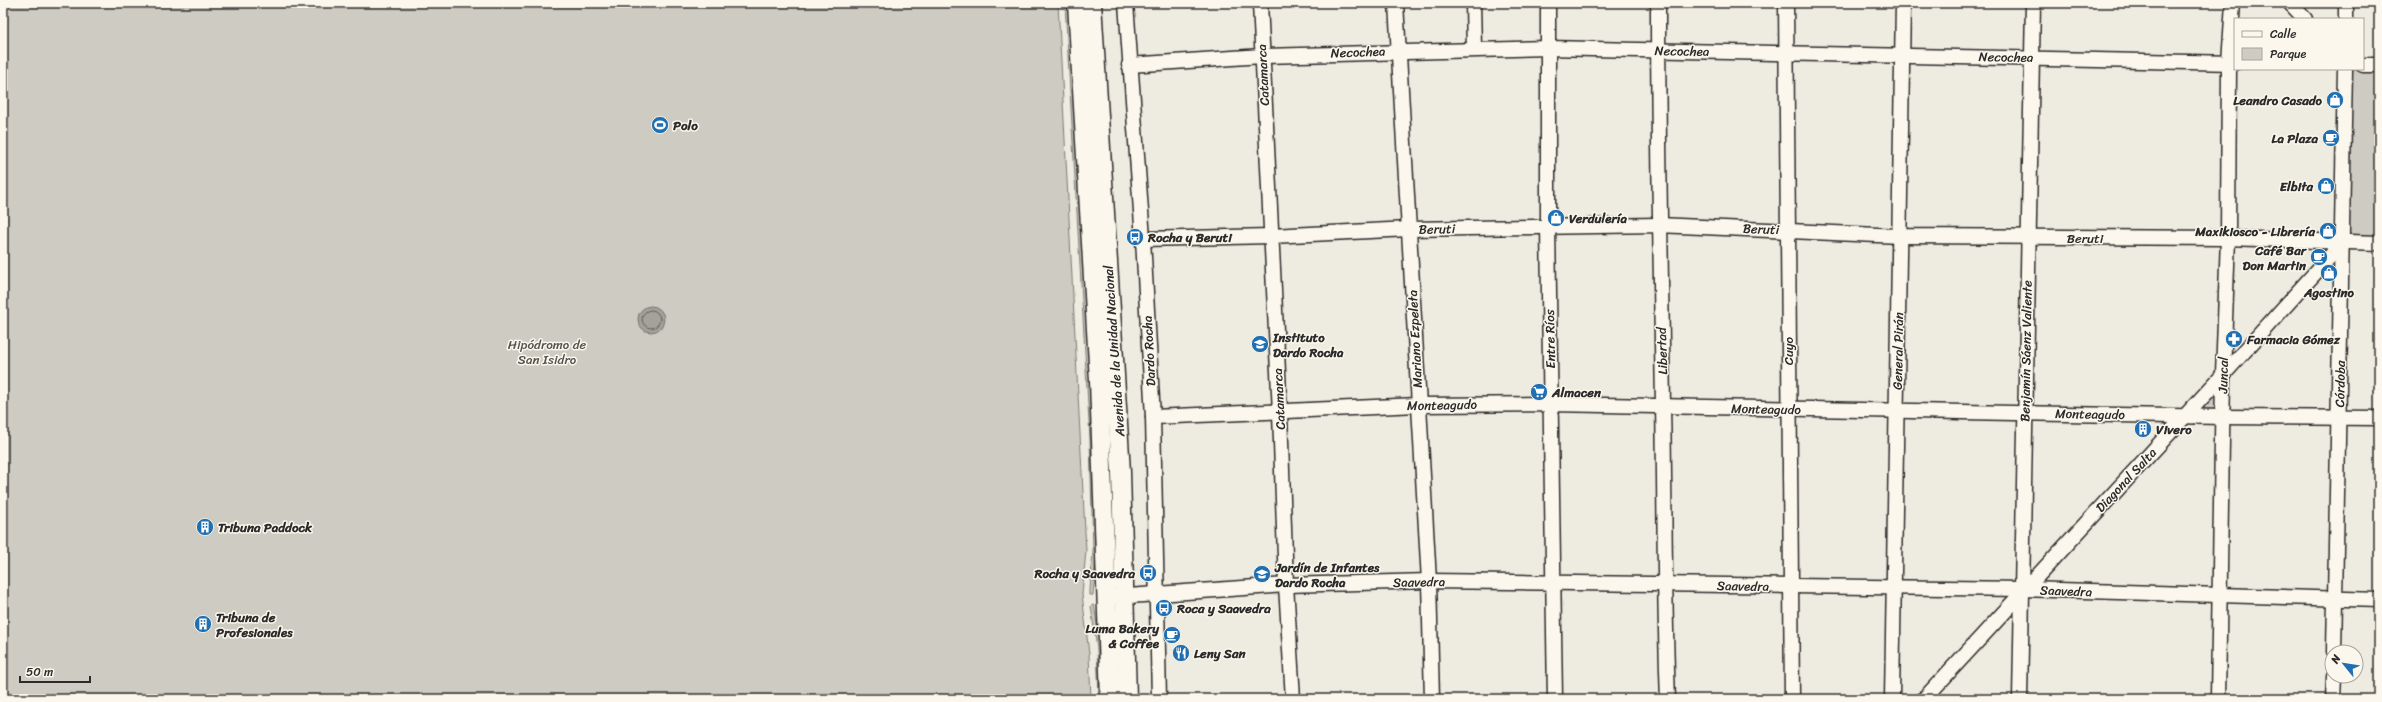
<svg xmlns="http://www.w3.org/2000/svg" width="2382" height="702" viewBox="0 0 2382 702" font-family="Sriracha,sans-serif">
	<rect width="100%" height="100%" fill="#eeebe0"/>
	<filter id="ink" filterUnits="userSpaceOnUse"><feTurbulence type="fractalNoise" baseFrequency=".025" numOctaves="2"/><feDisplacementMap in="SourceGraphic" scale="8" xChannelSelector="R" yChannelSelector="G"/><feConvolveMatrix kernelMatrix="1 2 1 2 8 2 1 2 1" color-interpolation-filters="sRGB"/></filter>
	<g filter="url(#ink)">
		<g fill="#cecbc2" stroke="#7c7b76">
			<path d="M3,3H1058L1086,551L1082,594L1089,654L1091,699H3Z"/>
			<path d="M1065,3H1068L1091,376L1096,552L1093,595H1090V590L1093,551L1090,440Z"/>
			<path d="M2350,70L2379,71V237L2346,238Z"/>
			<path d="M2223,375V417L2185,416Z"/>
			<path d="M1094,605L1100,643L1102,699H1099L1097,649L1091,606Z"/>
		</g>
		<circle fill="#a4a29a" stroke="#74726e" cx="651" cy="319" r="13"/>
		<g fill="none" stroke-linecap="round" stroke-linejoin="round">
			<circle stroke="#5b5b57" stroke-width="1" cx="651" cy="319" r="9"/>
			<defs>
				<g id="minor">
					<path d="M1126,3L1143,239L1153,417L1159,699"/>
					<path d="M1260,3L1280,413L1286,585L1293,699"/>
					<path d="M1396,3L1429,581L1432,699"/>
					<path d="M1473,3L1474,49"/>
					<path d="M1548,3V226L1555,699"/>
					<path d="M1658,3C1658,137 1661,271 1663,405C1665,503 1664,601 1668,699"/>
					<path d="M1786,3L1792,699"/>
					<path d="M2290,3L2305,19"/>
					<path d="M2346,19V3"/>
					<path d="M1129,65L1262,56L1548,48L2235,63"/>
					<path d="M2363,65H2379"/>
					<path d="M1143,239L1271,236L1409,229L1658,225L1900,236L2228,238L2379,243"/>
					<path d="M1153,417L1418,405L1551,404L2223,417L2379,418"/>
					<path d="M1114,597L1286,585L1429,581L2023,589L2379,600"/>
					<path d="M2334,652L2345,69"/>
					<path d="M1892,699L1903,3"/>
					<path d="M1924,699L2223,375L2343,242"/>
					<path d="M2020,699L2033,3"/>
					<path d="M2218,699L2223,375L2228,238L2229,63L2233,3"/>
					<path d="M2333,699L2334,676"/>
				</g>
				<g id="major">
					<path d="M1077,3L1099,381L1110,699"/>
					<path d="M1092,3L1121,472L1127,699"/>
				</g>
			</defs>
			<use href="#minor" stroke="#2b2b2b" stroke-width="17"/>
			<use href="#major" stroke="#2b2b2b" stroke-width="21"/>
			<use href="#minor" stroke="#fbf7ec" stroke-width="14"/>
			<use href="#major" stroke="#fbf7ec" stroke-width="18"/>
		</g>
	</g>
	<defs>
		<symbol id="shop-disc" viewBox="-11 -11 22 22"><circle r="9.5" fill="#1f6fb2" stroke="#fbf7ec"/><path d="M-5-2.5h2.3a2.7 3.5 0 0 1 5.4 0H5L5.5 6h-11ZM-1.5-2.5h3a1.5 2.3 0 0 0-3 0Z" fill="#fff"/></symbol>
		<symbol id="stadium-disc" viewBox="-11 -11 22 22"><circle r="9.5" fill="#1f6fb2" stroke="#fbf7ec"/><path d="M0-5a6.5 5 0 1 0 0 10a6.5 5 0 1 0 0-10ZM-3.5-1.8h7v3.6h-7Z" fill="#fff"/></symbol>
		<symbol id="cafe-disc" viewBox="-11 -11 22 22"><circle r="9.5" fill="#1f6fb2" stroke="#fbf7ec"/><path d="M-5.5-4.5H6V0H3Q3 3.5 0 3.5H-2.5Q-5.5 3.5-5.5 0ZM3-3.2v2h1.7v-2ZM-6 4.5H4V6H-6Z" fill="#fff"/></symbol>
		<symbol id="bus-disc" viewBox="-11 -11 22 22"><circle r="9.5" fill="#1f6fb2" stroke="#fbf7ec"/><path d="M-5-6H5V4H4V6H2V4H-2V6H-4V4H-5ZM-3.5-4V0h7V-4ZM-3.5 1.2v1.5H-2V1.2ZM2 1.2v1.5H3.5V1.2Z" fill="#fff"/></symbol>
		<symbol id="pharmacy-disc" viewBox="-11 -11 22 22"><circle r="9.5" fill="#1f6fb2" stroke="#fbf7ec"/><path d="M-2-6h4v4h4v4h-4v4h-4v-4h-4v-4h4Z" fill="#fff"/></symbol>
		<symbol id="school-disc" viewBox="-11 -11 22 22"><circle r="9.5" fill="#1f6fb2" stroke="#fbf7ec"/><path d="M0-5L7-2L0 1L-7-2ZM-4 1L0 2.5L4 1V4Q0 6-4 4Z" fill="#fff"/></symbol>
		<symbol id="supermarket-disc" viewBox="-11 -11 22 22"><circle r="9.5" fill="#1f6fb2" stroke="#fbf7ec"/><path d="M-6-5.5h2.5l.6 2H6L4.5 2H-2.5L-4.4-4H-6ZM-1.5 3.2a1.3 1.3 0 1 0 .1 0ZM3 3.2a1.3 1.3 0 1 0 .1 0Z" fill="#fff"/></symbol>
		<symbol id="building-disc" viewBox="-11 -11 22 22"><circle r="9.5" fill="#1f6fb2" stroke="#fbf7ec"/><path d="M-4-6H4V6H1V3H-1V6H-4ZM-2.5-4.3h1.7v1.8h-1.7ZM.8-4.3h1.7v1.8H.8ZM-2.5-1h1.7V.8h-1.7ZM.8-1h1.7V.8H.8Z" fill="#fff"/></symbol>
		<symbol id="restaurant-disc" viewBox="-11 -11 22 22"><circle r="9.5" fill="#1f6fb2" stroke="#fbf7ec"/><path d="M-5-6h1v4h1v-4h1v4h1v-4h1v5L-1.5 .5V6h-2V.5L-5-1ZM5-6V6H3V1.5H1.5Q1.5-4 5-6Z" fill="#fff"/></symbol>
	</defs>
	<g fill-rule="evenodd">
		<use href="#shop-disc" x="2325" y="90" width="20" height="20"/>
		<use href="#stadium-disc" x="650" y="115" width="20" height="20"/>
		<use href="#cafe-disc" x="2321" y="128" width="20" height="20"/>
		<use href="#shop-disc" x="2316" y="176" width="20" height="20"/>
		<use href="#shop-disc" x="1546" y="208" width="20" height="20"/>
		<use href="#shop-disc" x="2318" y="221" width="20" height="20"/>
		<use href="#bus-disc" x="1125" y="227" width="20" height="20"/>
		<use href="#cafe-disc" x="2309" y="247" width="20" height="20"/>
		<use href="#shop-disc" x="2319" y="263" width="20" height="20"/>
		<use href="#pharmacy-disc" x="2224" y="329" width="20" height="20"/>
		<use href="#school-disc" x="1250" y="334" width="20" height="20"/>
		<use href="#supermarket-disc" x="1529" y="382" width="20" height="20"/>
		<use href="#building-disc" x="2133" y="419" width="20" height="20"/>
		<use href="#building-disc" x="195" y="517" width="20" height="20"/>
		<use href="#bus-disc" x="1138" y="563" width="20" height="20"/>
		<use href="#school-disc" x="1252" y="564" width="20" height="20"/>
		<use href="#bus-disc" x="1154" y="598" width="20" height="20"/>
		<use href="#building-disc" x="193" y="614" width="20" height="20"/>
		<use href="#cafe-disc" x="1162" y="625" width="20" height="20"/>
		<use href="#restaurant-disc" x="1171" y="643" width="20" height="20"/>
	</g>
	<g text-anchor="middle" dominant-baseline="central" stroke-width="3" stroke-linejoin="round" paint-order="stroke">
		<g font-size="13" fill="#2b2b2b" stroke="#fbf7ec">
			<text transform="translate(1682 51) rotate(1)">Necochea</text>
			<text transform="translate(1358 52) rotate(-2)">Necochea</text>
			<text transform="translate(2006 57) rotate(1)">Necochea</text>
			<text transform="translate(1263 75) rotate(-93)">Catamarca</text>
			<text transform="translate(1437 229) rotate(-1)">Beruti</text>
			<text transform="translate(1761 229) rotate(2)">Beruti</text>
			<text x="2085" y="238">Beruti</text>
			<text transform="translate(1415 339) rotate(-93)">Mariano Ezpeleta</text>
			<text transform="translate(1550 339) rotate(-91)">Entre Ríos</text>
			<text transform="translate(1114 351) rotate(-94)">Avenida de la Unidad Nacional</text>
			<text transform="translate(1149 351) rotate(-93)">Dardo Rocha</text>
			<text transform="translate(1662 351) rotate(-92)">Libertad</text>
			<text transform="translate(1788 351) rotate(-90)">Cuyo</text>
			<text transform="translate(1898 351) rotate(-89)">General Pirán</text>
			<text transform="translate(2026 351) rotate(-89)">Benjamín Sáenz Valiente</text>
			<text transform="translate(2223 375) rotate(-89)">Juncal</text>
			<text transform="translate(2340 384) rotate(-89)">Córdoba</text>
			<text transform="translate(1279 399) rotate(-93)">Catamarca</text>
			<text transform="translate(1442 405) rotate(-1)">Monteagudo</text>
			<text transform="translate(1766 409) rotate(1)">Monteagudo</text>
			<text transform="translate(2090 414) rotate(1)">Monteagudo</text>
			<text transform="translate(2126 480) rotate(-47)">Diagonal Salta</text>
			<text transform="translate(1419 582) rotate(-1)">Saavedra</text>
			<text transform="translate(1743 586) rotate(1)">Saavedra</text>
			<text transform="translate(2066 591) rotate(2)">Saavedra</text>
		</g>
		<g font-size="13" font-weight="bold" fill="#2b2b2b" stroke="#fbf7ec" text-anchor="start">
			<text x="2322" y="100" text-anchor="end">Leandro Casado</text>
			<text x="673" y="125">Polo</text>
			<text x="2318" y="138" text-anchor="end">La Plaza</text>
			<text x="2313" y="186" text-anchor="end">Elbita</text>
			<text x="1569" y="218">Verdulería</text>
			<text x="2315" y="231" text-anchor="end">Maxikiosco - Librería</text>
			<text x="1148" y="237">Rocha y Beruti</text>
			<text x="2306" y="250" text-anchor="end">Café Bar<tspan x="2306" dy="15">Don Martin</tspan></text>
			<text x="2329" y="292" text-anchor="middle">Agostino</text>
			<text x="1273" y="337">Instituto<tspan x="1273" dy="15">Dardo Rocha</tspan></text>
			<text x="2247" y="339">Farmacia Gómez</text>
			<text x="1552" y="392">Almacen</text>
			<text x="2156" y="429">Vivero</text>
			<text x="218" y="527">Tribuna Paddock</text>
			<text x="1275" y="567">Jardín de Infantes<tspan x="1275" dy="15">Dardo Rocha</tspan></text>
			<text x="1135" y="573" text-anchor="end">Rocha y Saavedra</text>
			<text x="1177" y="608">Roca y Saavedra</text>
			<text x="216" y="617">Tribuna de<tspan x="216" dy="15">Profesionales</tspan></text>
			<text x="1159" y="628" text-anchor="end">Luma Bakery<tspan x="1159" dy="15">&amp; Coffee</tspan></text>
			<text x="1194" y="653">Leny San</text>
		</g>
		<g font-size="13" fill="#545351" stroke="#fbf7ec">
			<text x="547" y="344">Hipódromo de<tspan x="547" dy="15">San Isidro</tspan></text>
		</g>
	</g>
	<rect width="2382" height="702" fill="none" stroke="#fbf7ec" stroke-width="16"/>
	<rect x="8" y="8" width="2366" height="686" fill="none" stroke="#2b2b2b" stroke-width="1.5" filter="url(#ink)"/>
	<rect x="2234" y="18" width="130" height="52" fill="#fbf7ec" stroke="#a8a59f"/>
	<rect x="2242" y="31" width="20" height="6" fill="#fbf7ec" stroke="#a8a59f"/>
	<text x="2270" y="38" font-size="12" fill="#2b2b2b">Calle</text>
	<rect x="2242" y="48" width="20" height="12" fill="#cecbc2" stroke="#a8a59f"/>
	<text x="2270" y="58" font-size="12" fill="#2b2b2b">Parque</text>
	<g transform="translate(2344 664) rotate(300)"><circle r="19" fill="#fbf7ec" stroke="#a8a59f"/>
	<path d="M0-3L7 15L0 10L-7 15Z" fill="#1f6fb2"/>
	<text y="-6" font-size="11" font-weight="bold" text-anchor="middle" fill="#2b2b2b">N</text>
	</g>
	<path d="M20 676v6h70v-6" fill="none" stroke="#2b2b2b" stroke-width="2"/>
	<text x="26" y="676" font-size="12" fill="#2b2b2b" stroke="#fbf7ec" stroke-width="3" paint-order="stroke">50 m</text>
</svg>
